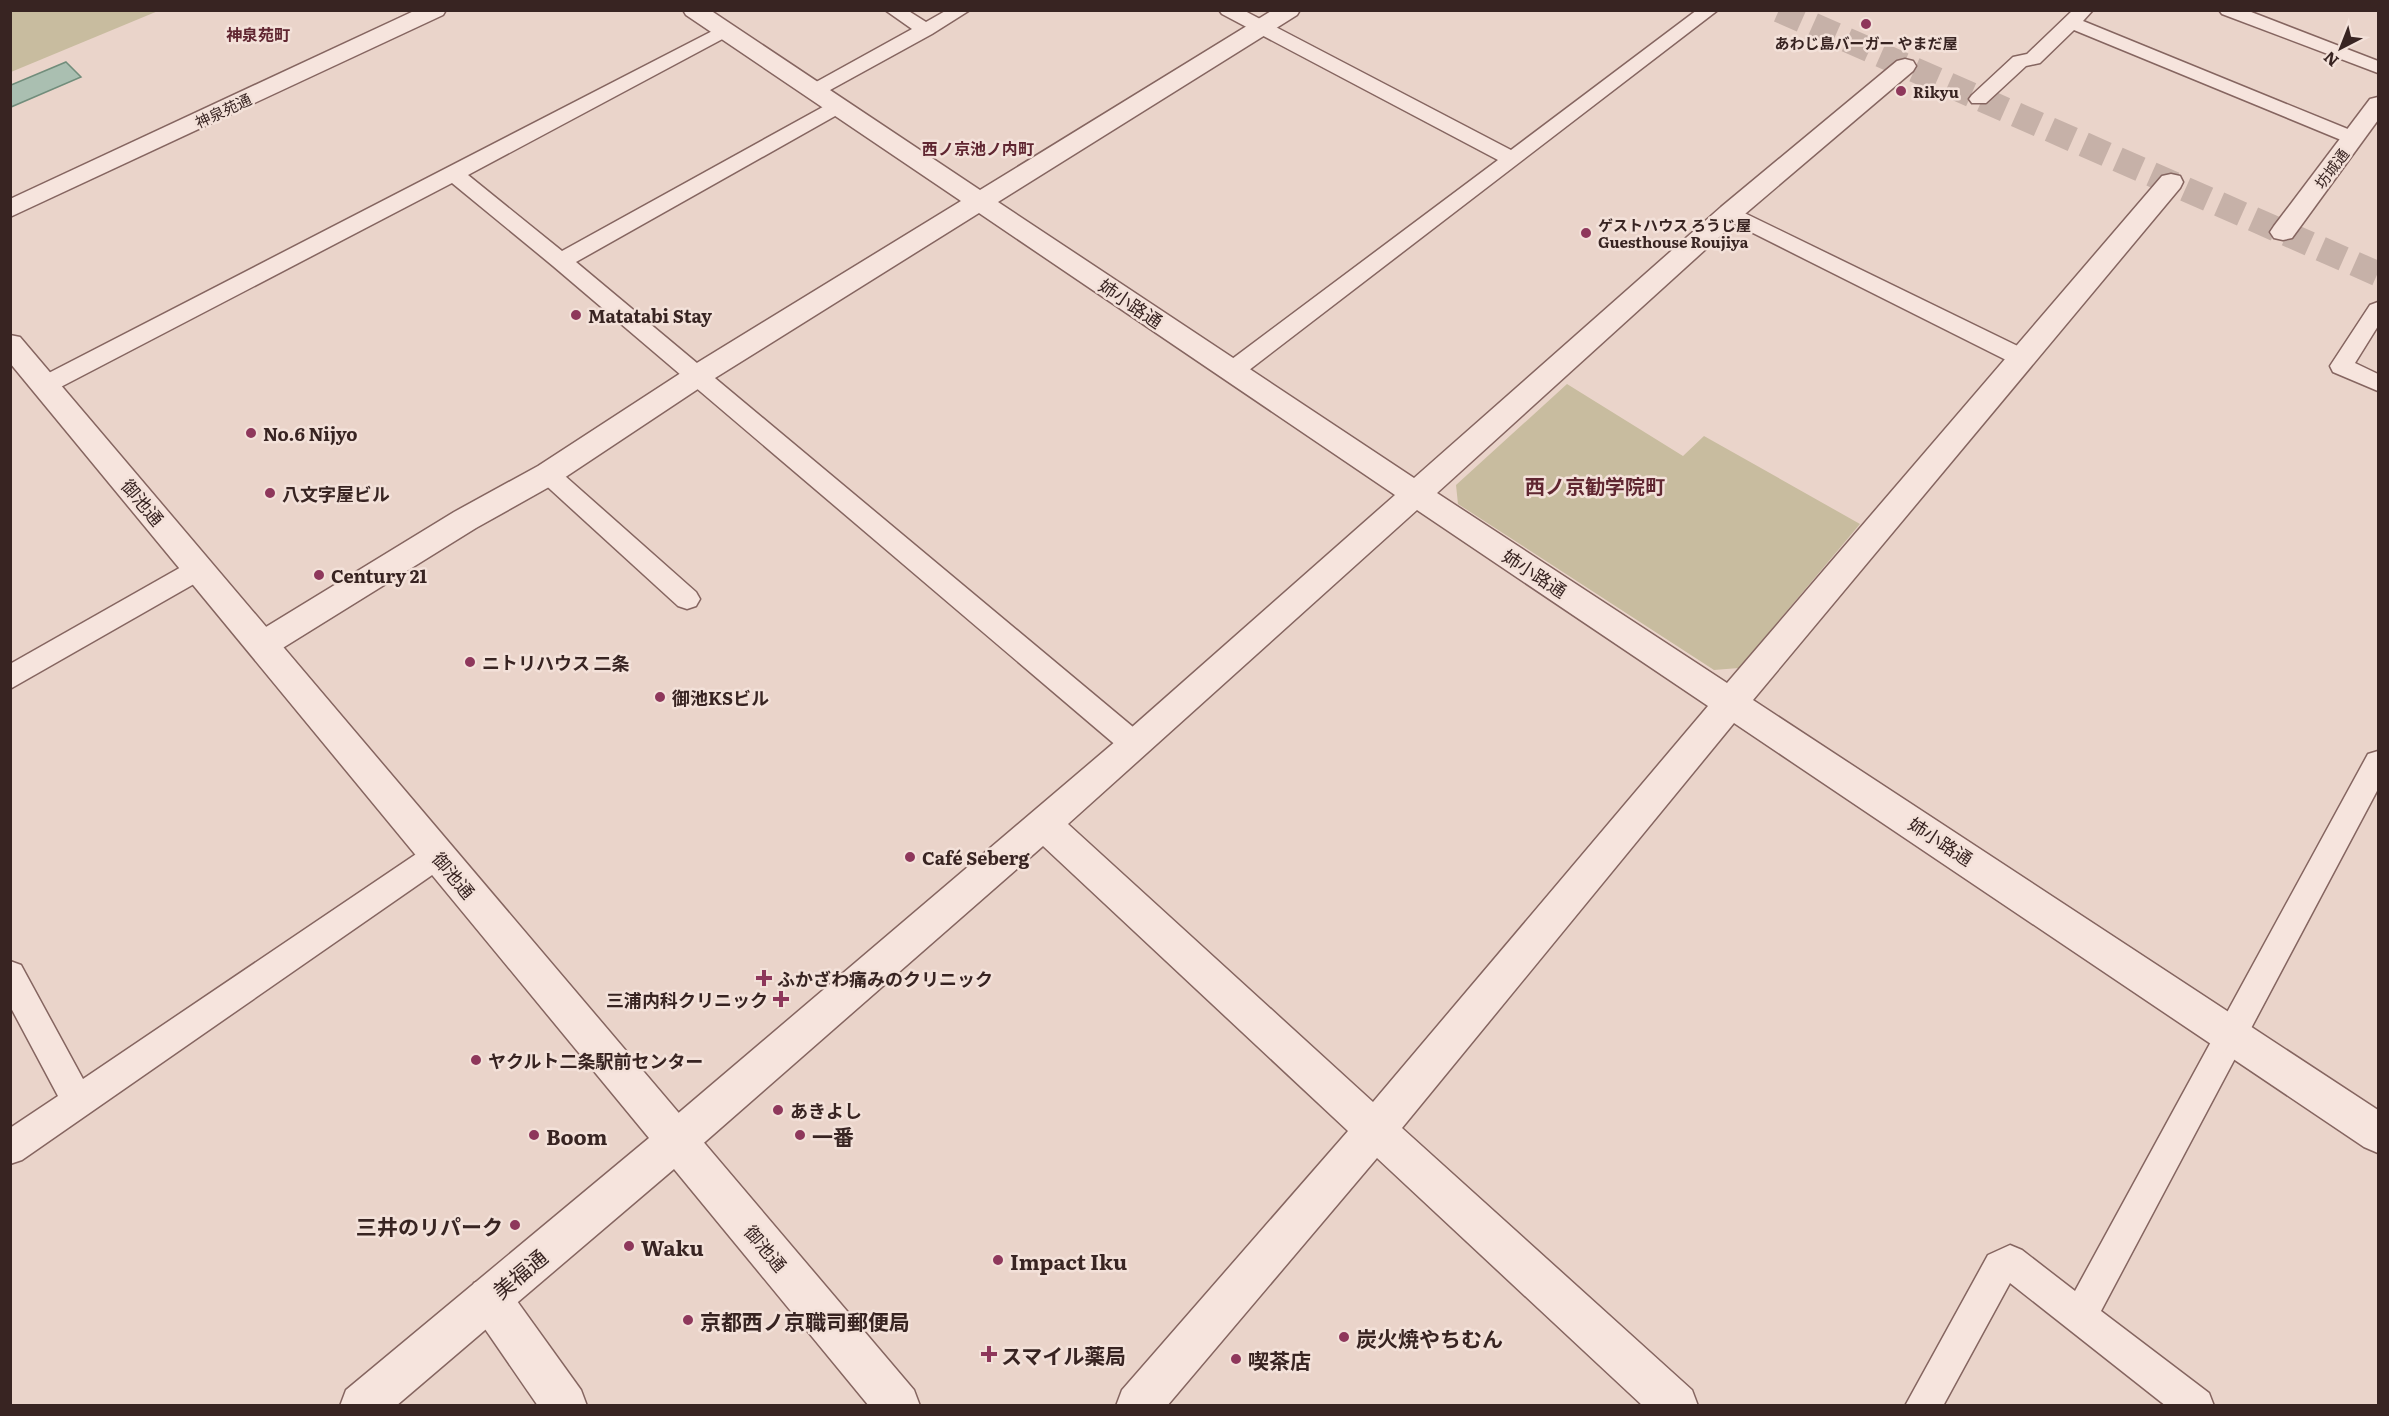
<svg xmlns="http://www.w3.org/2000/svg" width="2389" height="1416" viewBox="0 0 2389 1416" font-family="Literata,'Noto Sans JP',serif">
	<rect width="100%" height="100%" fill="#ead4ca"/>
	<g fill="#c8bc9f">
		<path d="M11,10H158V11L11,72Z"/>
		<path d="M1567,384L1683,456L1704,436L1860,524L1739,668L1714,670L1458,504L1456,485Z"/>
	</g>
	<path fill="#aabfb1" stroke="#718d7b" stroke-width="1.5" d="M66,62L81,77L11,107V85Z"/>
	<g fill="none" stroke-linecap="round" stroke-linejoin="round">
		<path stroke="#c6b1a8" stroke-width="25" stroke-dasharray="25 12" stroke-linecap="butt" d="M1779,10L2378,274"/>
		<defs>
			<g id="service">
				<path d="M885,10H907L926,22L947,10H970L932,34L821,95H807L804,91L807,87L912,29Z"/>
				<path d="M1219,10H1243L1511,150L1697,10H1718L1240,377L1232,379L1224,377L1221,371L1224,365L1498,160L1222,14Z"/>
				<path d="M2073,10H2093L2083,21L2360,134L2363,138L2360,142H2346L2074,30L2040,63L2026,66L1986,103H1972L1969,99L1972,95L2013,57L2027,54Z"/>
				<path d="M2219,10H2246L2378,61V73L2222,14Z"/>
				<path d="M724,25L730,27L733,31L730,35L468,175L562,251L830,103H844L847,107L844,111L576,262L1145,737L1149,745L1145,753L1135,757L1125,753L553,266L452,183L53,391L45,393L37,391L34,385L37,379Z"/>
				<path d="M1730,206L2030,352L2033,358L2030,364L2022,366L2014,364L1723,218L1720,213L1723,208Z"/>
				<path d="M2378,302V326L2355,363L2378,374V391L2333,372L2330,366L2370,305Z"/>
				<path d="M548,465L556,468L696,592L700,599L696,606L687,609L678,606L540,480L536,474L540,468Z"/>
				<path d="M199,559L208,562L212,569L208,576L10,689V664L190,562Z"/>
				<path d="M2378,751V789L2101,1311L2209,1393L2214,1406H2166L2010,1283L1943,1406H1905L1988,1255L2010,1245L2022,1250L2075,1291L2368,754Z"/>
				<path d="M438,842L448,846L452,855L448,864L22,1160L10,1164V1128L58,1096L10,1006V961L21,965L83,1079L428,846Z"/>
			</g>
			<g id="minor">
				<path d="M416,10H446L443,15L10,217V199Z"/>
				<path d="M683,10H710L980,190L1273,10H1300L1297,15L998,202L1414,478L1721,207L1897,61L1905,59L1913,61L1916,66L1913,71L1739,219L1437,493L1727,683L2162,176L2171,174L2180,176L2183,182L2180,188L1753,700L2378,1110V1153L2364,1147L1734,723L1402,1128L1692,1390L1698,1406H1643L1377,1158L1167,1406H1116L1122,1390L1348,1131L1043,846L690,1155L676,1161L662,1155L656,1141L662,1127L1123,735L1395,495L979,213L707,383L558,482L476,528L273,654L262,658L251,654L246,645L251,636L454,512L538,466L687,369L961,201L686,15ZM1417,510L1708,706L1373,1102L1068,824Z"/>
				<path d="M2378,97V120L2292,238L2283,240L2274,238L2270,232L2274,226L2370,99Z"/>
				<path d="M489,1277L504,1283L581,1390L587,1406H538L474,1313L468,1298L474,1283Z"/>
			</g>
			<path id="tertiary" d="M10,335L20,337L914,1390L920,1406H869L674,1169L396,1406H340L346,1390L649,1138L10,363Z"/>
		</defs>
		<use href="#service" stroke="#856560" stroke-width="3"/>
		<use href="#minor" stroke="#856560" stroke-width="3"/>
		<use href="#tertiary" stroke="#856560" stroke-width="3"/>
		<use href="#service" fill="#f6e4dd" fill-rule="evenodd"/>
		<use href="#minor" fill="#f6e4dd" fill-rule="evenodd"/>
		<use href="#tertiary" fill="#f6e4dd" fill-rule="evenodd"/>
	</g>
	<g fill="#8e375b" stroke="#f3e1d9" stroke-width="2">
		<circle cx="1866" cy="24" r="6"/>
		<circle cx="1901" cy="91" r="6"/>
		<circle cx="1586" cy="233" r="6"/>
		<circle cx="576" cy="315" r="6"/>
		<circle cx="251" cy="433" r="6"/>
		<circle cx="270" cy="493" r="6"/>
		<circle cx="319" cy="575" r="6"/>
		<circle cx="470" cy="662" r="6"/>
		<circle cx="660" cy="697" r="6"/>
		<circle cx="910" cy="857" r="6"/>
		<path d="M761 969h6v6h6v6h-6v6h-6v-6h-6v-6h6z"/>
		<path d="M778 990h6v6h6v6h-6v6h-6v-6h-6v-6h6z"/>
		<circle cx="476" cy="1060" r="6"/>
		<circle cx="778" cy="1110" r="6"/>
		<circle cx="534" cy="1135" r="6"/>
		<circle cx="800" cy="1135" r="6"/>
		<circle cx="515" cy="1225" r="6"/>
		<circle cx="629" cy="1246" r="6"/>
		<circle cx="998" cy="1260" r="6"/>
		<circle cx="688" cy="1320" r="6"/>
		<circle cx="1344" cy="1337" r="6"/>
		<path d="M986 1345h6v6h6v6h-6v6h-6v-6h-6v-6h6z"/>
		<circle cx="1236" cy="1359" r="6"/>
	</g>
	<g text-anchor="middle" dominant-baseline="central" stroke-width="5" stroke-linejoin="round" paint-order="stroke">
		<g font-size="15" font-weight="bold" fill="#382422" stroke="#f3e1d9" text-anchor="start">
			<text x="1866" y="42" text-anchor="middle">あわじ島バーガー やまだ屋</text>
			<text x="1913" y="91">Rikyu</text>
			<text x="1598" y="224">ゲストハウス ろうじ屋<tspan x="1598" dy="17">Guesthouse Roujiya</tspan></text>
		</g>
		<g font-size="15" fill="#382422" stroke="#f3e1d9">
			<text transform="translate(223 110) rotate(-25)">神泉苑通</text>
			<text transform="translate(2331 168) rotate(-53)">坊城通</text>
		</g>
		<g font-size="16" font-weight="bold" fill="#602631" stroke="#f3e1d9">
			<text x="258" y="34">神泉苑町</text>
			<text x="978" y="148">西ノ京池ノ内町</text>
		</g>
		<g font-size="18" fill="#382422" stroke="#f3e1d9">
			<text transform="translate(1131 303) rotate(34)">姉小路通</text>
			<text transform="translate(143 502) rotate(50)">御池通</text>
			<text transform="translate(1535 573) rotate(33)">姉小路通</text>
			<text transform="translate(1941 841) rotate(33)">姉小路通</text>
			<text transform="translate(454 875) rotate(50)">御池通</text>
			<text transform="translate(766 1248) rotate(50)">御池通</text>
		</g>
		<g font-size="18" font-weight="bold" fill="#382422" stroke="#f3e1d9" text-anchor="start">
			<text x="588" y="315">Matatabi Stay</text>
			<text x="263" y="433">No.6 Nijyo</text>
			<text x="282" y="493">八文字屋ビル</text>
			<text x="331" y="575">Century 21</text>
			<text x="482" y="662">ニトリハウス 二条</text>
			<text x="672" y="697">御池KSビル</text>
			<text x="922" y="857">Café Seberg</text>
			<text x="777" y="978">ふかざわ痛みのクリニック</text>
			<text x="768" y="999" text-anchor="end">三浦内科クリニック</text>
			<text x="488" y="1060">ヤクルト二条駅前センター</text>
			<text x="790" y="1110">あきよし</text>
		</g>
		<g font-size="20" font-weight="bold" fill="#602631" stroke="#f3e1d9">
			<text x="1595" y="485">西ノ京勧学院町</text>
		</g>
		<g font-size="21" font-weight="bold" fill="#382422" stroke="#f3e1d9" text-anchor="start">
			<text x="546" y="1135">Boom</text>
			<text x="812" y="1135">一番</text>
			<text x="503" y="1225" text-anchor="end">三井のリパーク</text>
			<text x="641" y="1246">Waku</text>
			<text x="1010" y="1260">Impact Iku</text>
			<text x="700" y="1320">京都西ノ京職司郵便局</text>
			<text x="1356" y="1337">炭火焼やちむん</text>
			<text x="1001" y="1354">スマイル薬局</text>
			<text x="1248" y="1359">喫茶店</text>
		</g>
		<g font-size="21" fill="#382422" stroke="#f3e1d9">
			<text transform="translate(519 1273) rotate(-40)">美福通</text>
		</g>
	</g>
	<rect width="2389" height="1416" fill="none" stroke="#382422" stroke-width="24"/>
	<g transform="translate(2341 48) rotate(222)" stroke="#f3e1d9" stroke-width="4.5" paint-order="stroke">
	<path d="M0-4.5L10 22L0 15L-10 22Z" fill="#382422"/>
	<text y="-9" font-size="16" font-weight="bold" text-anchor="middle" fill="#382422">N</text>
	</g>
</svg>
